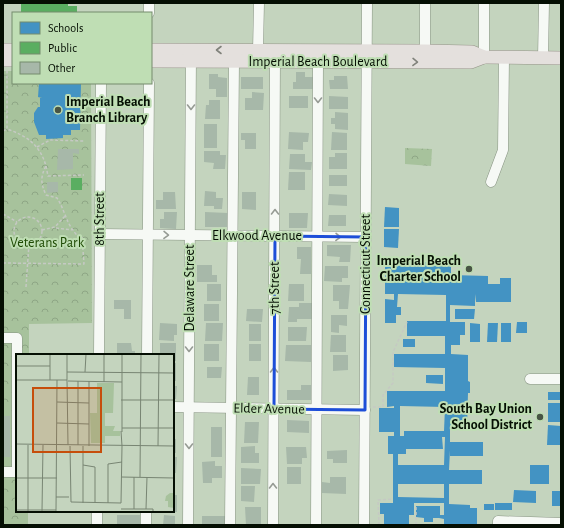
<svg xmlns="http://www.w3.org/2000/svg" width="564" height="528" viewBox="0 0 564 528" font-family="'Alegreya Sans',sans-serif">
	<defs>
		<pattern id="forest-crowns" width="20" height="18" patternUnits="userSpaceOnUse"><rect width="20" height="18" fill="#a7c29c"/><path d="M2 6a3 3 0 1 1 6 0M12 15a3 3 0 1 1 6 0" fill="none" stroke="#8ea685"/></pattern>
	</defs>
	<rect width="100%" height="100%" fill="#c4d4be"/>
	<g fill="url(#forest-crowns)">
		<path d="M3,71H13V83H91L92,323L29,324V355H17V511H28V525H3Z"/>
		<path d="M405,148L432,149L431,166L405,164Z"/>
	</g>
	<g fill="#4393c3" fill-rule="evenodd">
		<path d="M39,83H81L80,130H71V135H63V138L46,139V135H39L34,122V113L38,107H40V98H42L38,97Z"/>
		<path d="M385,207L399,208V227H384Z"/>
		<path d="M384,229H399L398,248L384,247Z"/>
		<path d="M385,262H451V275L488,276V284H500V278H511V302H476L475,294V306L450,305V322H465V335H460V345H451V354L468,355V381L470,382V393H468L467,427H450V442H483V456H450V450L449,470H482V484H449V504L470,505V508H477V525H444V519L439,518H433V522H424V518L416,517V506H440V515H444V503H414V515H409V525H384V514H380V503H393V454H388V436H394V432H379V408H394V406L387,407V391H445V368L394,367V354H445V336H407V321H446V295L398,294L397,307H401V315H396V323H385V299L394,300V294H385ZM400,406L445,407L444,431H404V436H400ZM442,437H445L444,465H398V454H406V449H443ZM398,484H444V498L398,497Z"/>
		<path d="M455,309H475L474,319H455Z"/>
		<path d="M517,322H527V333H516Z"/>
		<path d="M470,323L480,324V342H470Z"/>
		<path d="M488,323H498L497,342H487Z"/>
		<rect x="501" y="323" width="10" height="19"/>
		<rect x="403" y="339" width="12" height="8"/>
		<path d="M426,375H443V384L426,383Z"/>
		<rect x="548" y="392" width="12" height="8"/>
		<rect x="548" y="403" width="13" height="19"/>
		<path d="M548,425L561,426V445H547Z"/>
		<rect x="530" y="465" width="19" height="19"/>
		<path d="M514,490L536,491V503L513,502Z"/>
		<rect x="552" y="491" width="9" height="15"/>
		<rect x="495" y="503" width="17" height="7"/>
		<rect x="484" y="504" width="10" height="6"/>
	</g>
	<g fill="#5aae61">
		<path d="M21,3H68V6H77V13H21Z"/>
		<rect x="71" y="178" width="11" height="12"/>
	</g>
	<g fill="#a7b8a9">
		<path d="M296,72H305V77H313V89H293V82H296Z"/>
		<path d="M209,74H218V77L227,78V97H216V89H209Z"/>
		<path d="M334,76H347L348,89H330L329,80H334Z"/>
		<rect x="241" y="77" width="22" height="12"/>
		<path d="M252,92L264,93L263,110H245V98H252Z"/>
		<rect x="289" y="96" width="19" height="12"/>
		<path d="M329,96L348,97V109H329Z"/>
		<path d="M209,100H220V119H205L206,105H209Z"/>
		<path d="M335,112L348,113V130L335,129V124H331V118H335Z"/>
		<rect x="204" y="124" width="13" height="24"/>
		<path d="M289,132L309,133L308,142H303V150L288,149Z"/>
		<path d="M332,132L347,133V150H331Z"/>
		<path d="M241,133H256V149H245V140H241Z"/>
		<path d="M58,149H79V154L73,153V169L57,170Z"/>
		<path d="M204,151H220V155H226L225,169H213L214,163L204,162Z"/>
		<path d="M335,153H347V169H329V157H335Z"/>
		<path d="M290,154H305V162H312L311,170L289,169Z"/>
		<path d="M289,172H305V190H288Z"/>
		<rect x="329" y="175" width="18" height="11"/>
		<path d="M47,182H58V192L47,193Z"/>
		<path d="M205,191L216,192V198H223L222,209H214V206H204Z"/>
		<path d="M163,192H175L176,209H156V200H163Z"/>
		<path d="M242,192H256V210L242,209Z"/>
		<path d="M329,194L347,195V206L328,205Z"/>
		<path d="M164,212H177L176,229L160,228V219H164Z"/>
		<path d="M205,212L228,213L227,227H205Z"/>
		<path d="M289,213H308L307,228H289Z"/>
		<path d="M329,215H346V226H328Z"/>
		<path d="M327,245H351L350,262H339L340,257L327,256Z"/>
		<path d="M297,247H311V274H300L301,259H297Z"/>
		<path d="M197,265H212V275H217V282H197Z"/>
		<path d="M325,266H348V278H342V282L324,281Z"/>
		<rect x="207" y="284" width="14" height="17"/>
		<path d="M289,284H304V301H288Z"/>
		<path d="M333,285H350L348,309H339V301H333Z"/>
		<path d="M114,300H131V319H124V309H114Z"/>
		<path d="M299,303H312V319H297V322H288L289,307H299Z"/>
		<rect x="204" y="304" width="15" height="17"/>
		<path d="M247,309H263L262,322L246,321Z"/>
		<path d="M331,315H347V326L339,325V333L331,332Z"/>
		<path d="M160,323L177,324V335H174V341L159,340Z"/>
		<path d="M206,323H223L222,341H205Z"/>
		<rect x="249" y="324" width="12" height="17"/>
		<path d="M288,327H307L306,341H288Z"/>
		<path d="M331,335H346V352H330Z"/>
		<path d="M117,343H131L132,351H135V355H117Z"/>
		<path d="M160,343H176V361H173V355H160Z"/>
		<rect x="204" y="344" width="15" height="17"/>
		<rect x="249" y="344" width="12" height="17"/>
		<path d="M286,345H311V362L285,361Z"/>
		<path d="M333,355H348V370L333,371Z"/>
		<rect x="173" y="363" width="3" height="18"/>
		<path d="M207,367H222L221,378H207Z"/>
		<path d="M248,377H259V395H247Z"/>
		<path d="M301,385H311V400H287V390H301Z"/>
		<path d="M173,386H177L176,399H173Z"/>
		<rect x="3" y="416" width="7" height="41"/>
		<path d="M287,420L309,421V433L287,432Z"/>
		<path d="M245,422H259L258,443H244Z"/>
		<rect x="211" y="427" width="11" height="30"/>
		<rect x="173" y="439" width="3" height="14"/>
		<path d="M255,446V453H259V463H241V447Z"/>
		<path d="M286,447H306L307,458H302V464H287Z"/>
		<path d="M347,450V463H333V459H327V451Z"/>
		<path d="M173,457H177L176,473H173Z"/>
		<path d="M215,461V466H222V478H212V483H203L202,462Z"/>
		<rect x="287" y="467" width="14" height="17"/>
		<path d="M241,468L261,469L260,484H241Z"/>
		<path d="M330,477H346V494L322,493V482L330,483Z"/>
		<path d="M241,486H255L254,502L241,501Z"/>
		<rect x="173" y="495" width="4" height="17"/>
		<path d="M245,507H261V524L246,525Z"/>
		<rect x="117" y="515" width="23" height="10"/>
		<path d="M164,515L175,516V525H163Z"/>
		<rect x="202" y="516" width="24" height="9"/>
	</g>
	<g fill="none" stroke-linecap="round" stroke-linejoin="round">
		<defs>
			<g id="minor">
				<path d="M149,13V3"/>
				<path d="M258,50L259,3"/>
				<path d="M425,51V3"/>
				<path d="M484,57V3"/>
				<path d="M543,58L544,3"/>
				<path d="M491,182L503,150L504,58"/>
				<path d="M99,234L366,237"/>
				<path d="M3,338H17V472H3"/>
				<path d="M99,355L101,83"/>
				<path d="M147,355L149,83"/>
				<path d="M530,379H561"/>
				<path d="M173,407L365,410"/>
				<path d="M97,525V511"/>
				<path d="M146,525V511"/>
				<path d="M188,525L191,55"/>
				<path d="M230,525L234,61"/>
				<path d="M273,525L275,55"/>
				<path d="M316,525L318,61"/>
				<path d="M364,525L367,3"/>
				<path d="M498,525V521L561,523"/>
			</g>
			<g id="major">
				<path d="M3,50H13"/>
				<path d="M151,50L425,51L472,52L484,57L561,58"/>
				<path d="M3,60H13"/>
				<path d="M151,61L471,62L484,57"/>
			</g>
		</defs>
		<use href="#minor" stroke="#889483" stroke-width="11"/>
		<use href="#major" stroke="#959388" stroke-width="14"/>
		<g stroke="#c5c9c3" stroke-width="1.5" stroke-dasharray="3 2" stroke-linecap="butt">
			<path d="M3,131L7,129V71"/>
			<path d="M37,147L50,140L84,141"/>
			<path d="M46,166L48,176L84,175"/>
			<path d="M3,214L17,222"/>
			<circle cx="28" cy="231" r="14"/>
			<path d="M56,228L72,230"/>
			<path d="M42,230L55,227L65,216"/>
			<path d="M3,263L84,264L82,236L77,235C66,224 65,210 57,198L46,195C41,184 40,177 46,166C40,145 27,136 7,129"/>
			<path d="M26,287L29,244"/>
			<path d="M373,407H383V395L393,383V352L407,322"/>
			<path d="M379,525L378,500L393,499"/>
			<path d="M416,525V507"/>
		</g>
		<use href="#minor" stroke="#f6f9f5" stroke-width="10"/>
		<use href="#major" stroke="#e4e0dd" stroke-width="13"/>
	</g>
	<defs><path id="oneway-chevron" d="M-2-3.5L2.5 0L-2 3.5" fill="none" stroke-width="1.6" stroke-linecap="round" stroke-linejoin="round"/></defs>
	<g stroke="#80827b">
		<use href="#oneway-chevron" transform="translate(219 50) rotate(-180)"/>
		<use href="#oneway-chevron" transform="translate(415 62) rotate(1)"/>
	</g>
	<g stroke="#969b94">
		<use href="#oneway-chevron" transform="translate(318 100) rotate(90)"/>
		<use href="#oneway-chevron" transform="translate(191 107) rotate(90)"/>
		<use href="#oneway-chevron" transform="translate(275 212) rotate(-90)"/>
		<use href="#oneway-chevron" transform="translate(166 235) rotate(1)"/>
		<use href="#oneway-chevron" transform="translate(338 237) rotate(1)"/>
		<use href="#oneway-chevron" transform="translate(189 349) rotate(90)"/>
		<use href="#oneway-chevron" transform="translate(274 370) rotate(-90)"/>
		<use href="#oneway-chevron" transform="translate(189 446) rotate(90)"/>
		<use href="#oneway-chevron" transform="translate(273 486) rotate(-90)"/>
	</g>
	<path fill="none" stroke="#1d4ed8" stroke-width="3" stroke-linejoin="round" d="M275,236L366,237L365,410L274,409Z"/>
	<g fill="#485444" stroke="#bfdeb4" stroke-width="1.5">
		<circle cx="58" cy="110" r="4"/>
		<circle cx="469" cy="269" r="4"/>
		<circle cx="540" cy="417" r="4"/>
	</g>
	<g text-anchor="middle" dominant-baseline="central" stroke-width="4" stroke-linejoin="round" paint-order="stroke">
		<g font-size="14" fill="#050f03" stroke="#bfdeb4">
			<text x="318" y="62">Imperial Beach Boulevard</text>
			<text transform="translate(100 219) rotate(-90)">8th Street</text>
			<text x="257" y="236">Elkwood Avenue</text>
			<text transform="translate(366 264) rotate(-90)">Connecticut Street</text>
			<text transform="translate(190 288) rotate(-90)">Delaware Street</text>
			<text transform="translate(275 288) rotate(-90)">7th Street</text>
			<text transform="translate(269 409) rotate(1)">Elder Avenue</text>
		</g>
		<g font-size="14" font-weight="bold" fill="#050f03" stroke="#bfdeb4" text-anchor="end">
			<text x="66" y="102" text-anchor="start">Imperial Beach<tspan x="66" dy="16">Branch Library</tspan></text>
			<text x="461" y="261">Imperial Beach<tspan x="461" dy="16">Charter School</tspan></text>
			<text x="532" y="409">South Bay Union<tspan x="532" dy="16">School District</tspan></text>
		</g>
		<g font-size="14" fill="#1e4a03" stroke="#bfdeb4">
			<text x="47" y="243">Veterans Park</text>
		</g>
	</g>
	<g transform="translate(16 354)">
		<rect width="158" height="158" fill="#c4d4be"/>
		<path d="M81,29H98L97,59H89V72H99L97,77H104V82H89V89H75L74,59H81Z" fill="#a7c29c"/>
		<path d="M154,139H158V154L152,153V147H149L150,142Z" fill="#a7c29c"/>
		<path fill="none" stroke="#788573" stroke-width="1" d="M0,12H34M51,18L158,19M69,18L70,0M0,26H51M34,26V0M51,26L52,91M51,26V0M52,27L106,28M88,28V0M105,46H158M41,48L73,49M41,69L73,70M106,74H158M105,77L106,92M106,78V0M0,90L158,92M62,91V27M54,92L55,148L105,149M73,92V27M142,92L143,0M67,111L79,113V149M105,123L158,124M124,123L125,0M0,124H41M40,143H53M67,149V92M92,149V110L106,108M105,149L106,92M105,155H137V158M118,155V123M130,155L131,123M0,156H40M12,158V91M26,158L27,91M40,158L41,26"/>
		<path fill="#c64e0b" fill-opacity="0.15" stroke="#c64e0b" stroke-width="2" d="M17,34H85V98H17Z"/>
		<rect width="158" height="158" fill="none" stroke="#050f03" stroke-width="2"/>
	</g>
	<rect width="564" height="528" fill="none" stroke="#050f03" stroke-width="8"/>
	<rect x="12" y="12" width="140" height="72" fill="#bfdeb4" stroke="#758b6d"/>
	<rect x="20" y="22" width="20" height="12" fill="#4393c3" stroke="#758b6d"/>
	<text x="48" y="32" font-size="12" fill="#050f03">Schools</text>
	<rect x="20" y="42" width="20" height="12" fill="#5aae61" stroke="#758b6d"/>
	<text x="48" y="52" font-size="12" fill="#050f03">Public</text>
	<rect x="20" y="62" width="20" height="12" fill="#a7b8a9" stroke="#758b6d"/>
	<text x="48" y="72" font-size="12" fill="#050f03">Other</text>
</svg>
